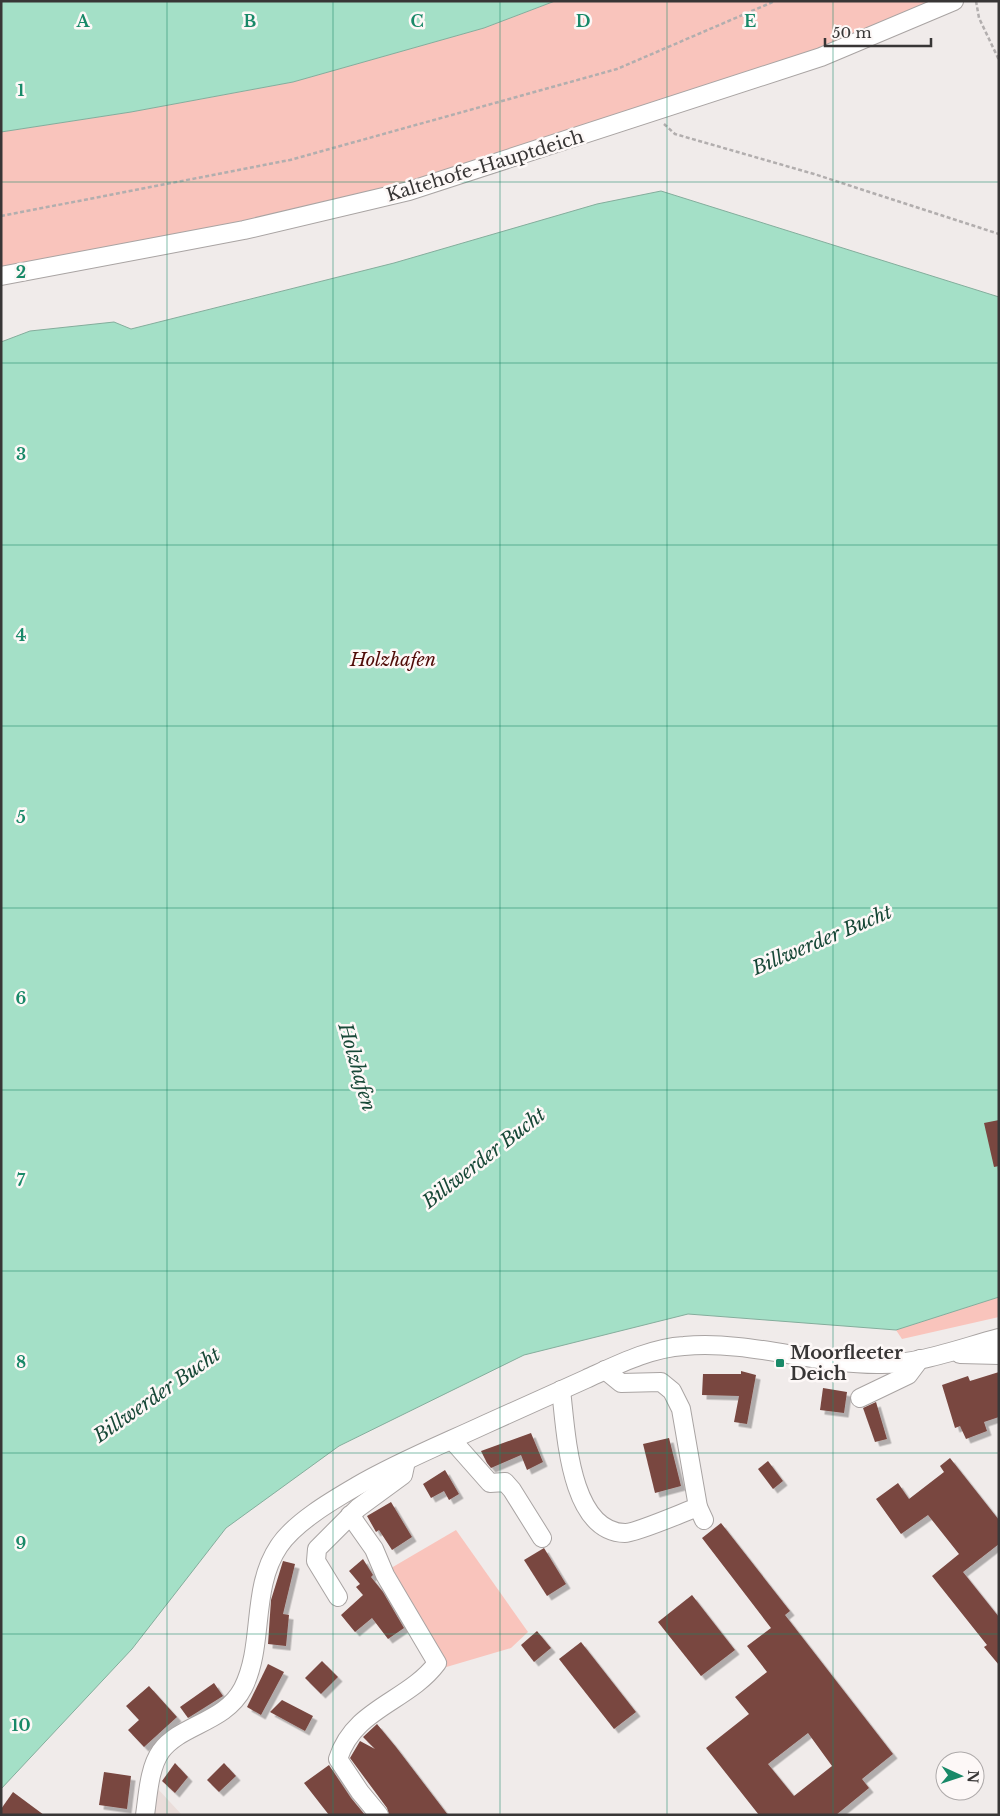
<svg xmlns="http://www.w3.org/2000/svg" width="1000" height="1816" viewBox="0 0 1000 1816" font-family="'Libre Baskerville',serif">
	<defs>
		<filter id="shadow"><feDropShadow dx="4.5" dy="4.5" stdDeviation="0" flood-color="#0004"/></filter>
	</defs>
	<rect width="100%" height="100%" fill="#f0ebea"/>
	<path fill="#eaddda" d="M157,1788L182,1815H153Z"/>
	<g fill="#f9c4bc">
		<path d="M555,1H938L823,49L469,167L275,218L1,269V132L131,112L293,82L484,28Z"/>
		<path d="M999,1297V1317L902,1339L896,1330Z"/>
		<path d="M456,1530L528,1632L511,1648L443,1668L386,1571Z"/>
	</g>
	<g fill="#a4e0c7" stroke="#84ad9c">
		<path d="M1,1H555L484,28L293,82L131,112L1,132Z"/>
		<path d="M661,191L999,297V1297L896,1330L688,1314L524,1355L339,1446L226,1528L132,1649L1,1789V342L30,331L114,322L131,329L394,263L597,204Z"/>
	</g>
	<g fill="#794740" fill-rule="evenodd" filter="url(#shadow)">
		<path d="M999,1120V1166L994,1167L984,1123Z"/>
		<path d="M741,1371L756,1375L747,1424L734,1422L739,1396L702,1395L703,1374H741Z"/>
		<path d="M999,1372V1417L984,1422L987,1431L966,1439L960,1426L955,1428L942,1385L968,1376L970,1381Z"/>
		<path d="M823,1388L847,1392L844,1413L820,1410Z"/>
		<path d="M876,1402L887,1439L875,1442L863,1408Z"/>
		<path d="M531,1433L543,1462L527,1470L521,1455L491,1468L487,1463L481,1451Z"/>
		<path d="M669,1438L681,1486L655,1493L643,1444Z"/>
		<path d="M950,1458L999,1520V1544L963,1572L999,1617V1665L984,1647L987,1645L932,1576L959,1554L928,1515L901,1534L876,1499L898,1483L909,1499L944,1472L940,1466Z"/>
		<path d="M768,1461L783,1481L773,1489L758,1469Z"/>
		<path d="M445,1470L459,1494L449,1500L444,1491L431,1498L423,1484Z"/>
		<path d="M391,1502L412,1537L392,1550L379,1530L376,1532L367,1516Z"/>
		<path d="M721,1523L790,1611L785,1615L893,1754L862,1779L869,1788L836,1815H759L706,1748L749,1714L735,1697L767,1672L747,1646L771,1628L702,1538ZM808,1733L832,1766L794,1796L768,1764Z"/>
		<path d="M544,1548L566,1584L547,1596L524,1560Z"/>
		<path d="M363,1559L373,1575L371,1577L383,1592L404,1628L388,1639L372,1618L355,1632L341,1615L363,1595L356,1587L360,1584L349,1571Z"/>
		<path d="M283,1561L295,1564L283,1614L289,1615L286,1646L268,1644L271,1600Z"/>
		<path d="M692,1595L735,1650L701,1676L658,1622Z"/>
		<path d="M537,1631L551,1648L534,1662L521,1645Z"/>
		<path d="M581,1642L636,1712L614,1729L559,1659Z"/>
		<path d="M322,1661L338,1677L321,1694L305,1678Z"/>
		<path d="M268,1664L284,1672L261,1715L247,1707Z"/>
		<path d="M214,1683L223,1696L188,1718L180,1707Z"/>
		<path d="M149,1686L177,1717L144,1747L128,1730L139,1720L126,1706Z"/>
		<path d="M282,1700L313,1716L305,1731L270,1712Z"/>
		<path d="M377,1724L396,1747L448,1815H389L387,1808L350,1758L360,1741L375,1749L363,1737Z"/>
		<path d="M175,1763L188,1777L175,1793L162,1781Z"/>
		<path d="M224,1763L236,1776L219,1792L207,1780Z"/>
		<path d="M329,1765L351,1798L365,1815H329L304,1783Z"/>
		<path d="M104,1772L131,1776L127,1809L99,1805Z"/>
		<path d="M13,1792L44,1815H1V1809Z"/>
	</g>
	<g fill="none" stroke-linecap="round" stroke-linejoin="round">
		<defs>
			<g id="minor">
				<path d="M1,276L244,230L409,191L821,57L954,1"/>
				<path d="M960,1354L999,1355"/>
				<path d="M605,1370L621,1383L661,1382L672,1391L681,1409L698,1507L704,1520"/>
				<path d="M561,1390C566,1430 569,1532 625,1533C636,1533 684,1512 698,1507"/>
				<path d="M860,1398L908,1375L920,1359"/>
				<path d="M452,1440L490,1483L505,1482L512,1490L542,1538"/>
				<path d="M350,1515L374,1549L385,1575L437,1663C408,1702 354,1708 338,1759L360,1792L379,1815"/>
				<path d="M338,1597L316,1561L317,1549L358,1508L403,1475L406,1461"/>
				<path d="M145,1815C148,1795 149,1768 161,1751C181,1724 225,1723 243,1688C265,1644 250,1589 279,1546C295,1522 333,1500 357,1486C398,1462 443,1444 486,1424C519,1409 552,1394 586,1379C617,1365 650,1348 684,1346C750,1340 815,1365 881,1364C920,1364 961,1348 999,1338"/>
			</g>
		</defs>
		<use href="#minor" stroke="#a9a4a3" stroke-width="20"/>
		<g stroke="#b2aeae" stroke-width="2.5" stroke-dasharray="4 2.5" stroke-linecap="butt">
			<path d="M976,1L979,18L999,60"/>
			<path d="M664,124L675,134L814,174L999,234"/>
			<path d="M1,216L290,160L617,69L775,1"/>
		</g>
		<use href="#minor" stroke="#fff" stroke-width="18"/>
	</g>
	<path fill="none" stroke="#198968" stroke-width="1" stroke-opacity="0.55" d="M167,1V1815M333,1V1815M500,1V1815M667,1V1815M833,1V1815M1,182H999M1,363H999M1,545H999M1,726H999M1,908H999M1,1090H999M1,1271H999M1,1453H999M1,1634H999"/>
	<rect fill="#198968" stroke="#fdf8f7" stroke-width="2" x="775" y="1358" width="10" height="10" rx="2.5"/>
	<g text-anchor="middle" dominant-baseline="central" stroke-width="5" stroke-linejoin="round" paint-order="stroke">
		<g font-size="18" fill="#383636" stroke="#fdf8f7">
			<text transform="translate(485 166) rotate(-17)">Kaltehofe-Hauptdeich</text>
		</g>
		<g font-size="18" font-style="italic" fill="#500c08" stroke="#fdf8f7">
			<text x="393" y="660">Holzhafen</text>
		</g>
		<g font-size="18" font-weight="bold" fill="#383636" stroke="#fdf8f7" text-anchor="start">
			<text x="790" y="1353">Moorfleeter<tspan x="790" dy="21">Deich</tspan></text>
		</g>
		<g font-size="19" font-style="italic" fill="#174837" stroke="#fdf8f7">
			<text transform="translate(822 940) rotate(-23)">Billwerder Bucht</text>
			<text transform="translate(357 1067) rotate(74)">Holzhafen</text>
			<text transform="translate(484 1158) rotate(-38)">Billwerder Bucht</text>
			<text transform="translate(157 1395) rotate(-35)">Billwerder Bucht</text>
		</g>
	</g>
	<g font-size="16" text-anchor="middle" font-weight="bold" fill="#198968" stroke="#fdf8f7" stroke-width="5" stroke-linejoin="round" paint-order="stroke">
		<text x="83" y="27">A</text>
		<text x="250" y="27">B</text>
		<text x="417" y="27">C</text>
		<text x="583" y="27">D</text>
		<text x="750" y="27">E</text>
		<text x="21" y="96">1</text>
		<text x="21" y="278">2</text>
		<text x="21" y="460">3</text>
		<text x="21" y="641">4</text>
		<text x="21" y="823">5</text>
		<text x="21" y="1004">6</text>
		<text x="21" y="1186">7</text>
		<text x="21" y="1368">8</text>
		<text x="21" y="1549">9</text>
		<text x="21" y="1731">10</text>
	</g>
	<rect width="1000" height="1816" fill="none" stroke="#383636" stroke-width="5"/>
	<g transform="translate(960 1776) rotate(93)"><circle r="24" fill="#fdf8f7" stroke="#aeaaaa"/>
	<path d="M0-4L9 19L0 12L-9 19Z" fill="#198968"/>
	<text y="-8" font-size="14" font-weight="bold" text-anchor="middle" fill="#383636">N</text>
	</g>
	<path d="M825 38v8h106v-8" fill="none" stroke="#383636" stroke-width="2.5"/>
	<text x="832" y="38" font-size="15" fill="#383636" stroke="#fdf8f7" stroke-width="4" paint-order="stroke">50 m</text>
</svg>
